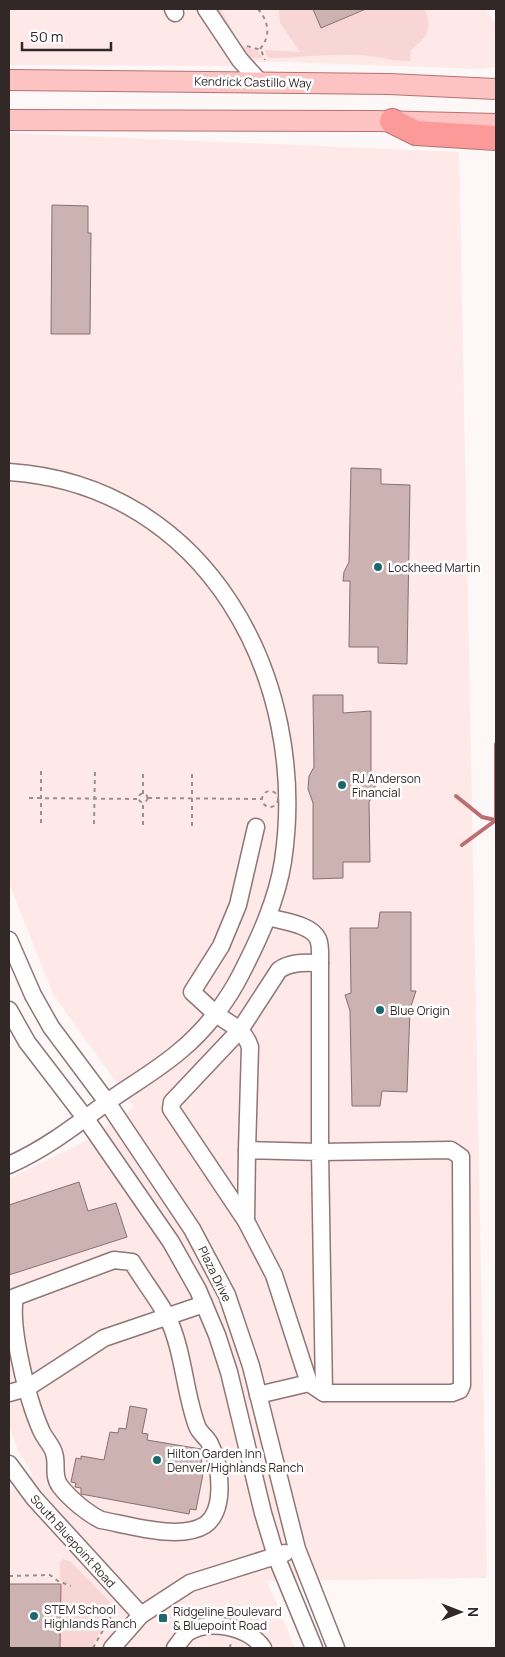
<svg xmlns="http://www.w3.org/2000/svg" width="505" height="1657" viewBox="0 0 505 1657" font-family="Manrope,sans-serif">
	<rect width="100%" height="100%" fill="#fdf7f7"/>
	<g fill="#ffe8e8">
		<path d="M9,9H486L496,25V67L480,69L286,62H236L231,66L13,65L9,64Z"/>
		<path d="M9,133L459,152L487,1578L267,1581L295,1648H9V1492L33,1475L18,1450L9,1426V1179L84,1142L134,1107L53,994L9,883Z"/>
	</g>
	<g fill="#f8d6d5">
		<path d="M214,9H221L240,45L258,51L263,58H247Z"/>
		<path d="M279,9H313L321,28L369,9H424C434,27 426,39 411,50L410,61C392,62 375,55 357,55C327,54 298,58 268,58L265,50L300,52L280,23Z"/>
		<path d="M63,1559L71,1562L109,1601L112,1607L92,1648H60L61,1584L71,1586L60,1580V1562Z"/>
	</g>
	<g fill="none" stroke-linecap="round" stroke-linejoin="round">
		<g stroke="#bb6f70" stroke-width="4">
			<path d="M456,796L482,817L495,820"/>
			<path d="M462,845L496,820V744"/>
		</g>
	</g>
	<g fill="#ccb2b1" stroke="#88706f">
		<path d="M313,9H366L321,28Z"/>
		<path d="M52,205L88,206V233H91L90,334H51Z"/>
		<path d="M351,468L381,469V484L410,485L407,664L378,663V647H349L350,581H343L344,572L349,562Z"/>
		<path d="M313,695H343V713L371,711V773L375,781V792L369,802L370,862H343V878L313,879V803L308,789L309,776L314,767Z"/>
		<path d="M380,912H411V991H416L410,1009L407,1092L382,1091L380,1106H352L350,1011L345,995L351,993L350,928H378Z"/>
		<path d="M79,1182L88,1211L116,1203L127,1237L9,1275V1205Z"/>
		<path d="M130,1406L147,1409L142,1433L148,1434L147,1440L201,1449L203,1453L199,1473L203,1474L196,1510L190,1509L189,1514L81,1494V1488L75,1487L76,1483L71,1482L76,1458L81,1459V1456L104,1460L110,1432L118,1433L119,1428L126,1429Z"/>
		<path d="M9,1584H61L60,1648H9Z"/>
	</g>
	<g fill="none" stroke-linecap="round" stroke-linejoin="round">
		<defs>
			<g id="minor">
				<path d="M173,9L175,13"/>
				<path d="M206,9L240,60L260,82"/>
				<path d="M9,472C207,485 310,679 283,861C277,900 259,939 241,974C227,1002 205,1030 181,1050C158,1070 131,1085 106,1103C75,1126 45,1149 9,1165"/>
				<path d="M268,917C282,921 311,924 318,939C321,946 320,956 320,963"/>
				<path d="M9,940L33,995L51,1027L107,1102L192,1229L227,1295L251,1366L297,1549L336,1648"/>
				<path d="M9,1010L27,1042L86,1119L171,1242L198,1290L217,1335L229,1372L263,1513L276,1556L314,1648"/>
				<path d="M247,1150L250,1047C245,1030 230,1024 216,1014C208,1007 200,999 192,992L221,946L238,905L256,827"/>
				<path d="M246,1221L247,1150L320,1152L324,1393"/>
				<path d="M114,1260L132,1262C143,1280 157,1298 167,1316C184,1351 184,1391 197,1426C200,1434 207,1437 210,1444C221,1465 226,1510 205,1525C180,1541 129,1525 101,1520C87,1513 70,1499 60,1486C52,1475 58,1465 54,1453C52,1445 44,1438 41,1430C28,1401 9,1327 15,1297Z"/>
				<path d="M9,1393L27,1388L104,1338L204,1304"/>
				<path d="M258,1395L309,1383L274,1275L246,1221L171,1109L172,1102L240,1030L279,970C292,961 306,963 320,963V1152L451,1150L461,1157L462,1385L460,1390L452,1393H324L309,1383"/>
				<path d="M9,1464L34,1498L141,1615"/>
				<path d="M112,1648L141,1615L190,1583L285,1553"/>
				<path d="M175,1648C178,1644 183,1637 187,1633C209,1618 249,1627 263,1648"/>
			</g>
			<g id="major">
				<path d="M9,80L389,84L496,89"/>
				<path d="M9,120L376,121L496,124"/>
			</g>
			<path id="highway" d="M392,121L416,133L496,138"/>
		</defs>
		<use href="#minor" stroke="#8f7676" stroke-width="19"/>
		<use href="#major" stroke="#b57272" stroke-width="22"/>
		<use href="#highway" stroke="#b57272" stroke-width="26"/>
		<g stroke="#999191" stroke-width="2" stroke-dasharray="4 4" stroke-linecap="butt">
			<path d="M258,9C269,22 271,36 260,49"/>
			<path d="M247,46L261,50L265,60"/>
			<circle cx="270" cy="799" r="8"/>
			<circle cx="143" cy="798" r="4.5"/>
			<path d="M143,794V770"/>
			<path d="M29,798L139,799"/>
			<path d="M148,798L262,799"/>
			<path d="M41,823V769"/>
			<path d="M94,824L95,769"/>
			<path d="M143,825V803"/>
			<path d="M192,826V771"/>
			<path d="M9,1576L50,1575L58,1581L71,1586"/>
			<path d="M93,1648L115,1609"/>
			<path d="M230,1648L231,1641"/>
		</g>
		<use href="#minor" stroke="#fff" stroke-width="16"/>
		<use href="#major" stroke="#fdc2c2" stroke-width="20"/>
		<use href="#highway" stroke="#fc9a9a" stroke-width="24"/>
	</g>
	<g fill="#1c696d" stroke="#fff" stroke-width="2">
		<circle cx="378" cy="567" r="5"/>
		<circle cx="342" cy="785" r="5"/>
		<circle cx="380" cy="1010" r="5"/>
		<circle cx="157" cy="1460" r="5"/>
		<circle cx="34" cy="1616" r="5"/>
		<rect x="158" y="1613" width="10" height="10" rx="2.5"/>
	</g>
	<g text-anchor="middle" dominant-baseline="central" stroke-width="5" stroke-linejoin="round" paint-order="stroke">
		<g font-size="12" fill="#322828" stroke="#fff">
			<text transform="translate(253 82) rotate(1)">Kendrick Castillo Way</text>
			<text transform="translate(215 1274) rotate(64)">Plaza Drive</text>
			<text transform="translate(73 1541) rotate(48)">South Bluepoint Road</text>
		</g>
		<g font-size="12" fill="#322828" stroke="#fff" text-anchor="start">
			<text x="388" y="567">Lockheed Martin</text>
			<text x="352" y="778">RJ Anderson<tspan x="352" dy="14">Financial</tspan></text>
			<text x="390" y="1010">Blue Origin</text>
			<text x="167" y="1453">Hilton Garden Inn<tspan x="167" dy="14">Denver/Highlands Ranch</tspan></text>
			<text x="44" y="1609">STEM School<tspan x="44" dy="14">Highlands Ranch</tspan></text>
			<text x="173" y="1611">Ridgeline Boulevard<tspan x="173" dy="14">&amp; Bluepoint Road</tspan></text>
		</g>
	</g>
	<rect width="505" height="1657" fill="none" stroke="#322828" stroke-width="20"/>
	<g transform="translate(460 1612) rotate(90)" stroke="#ffffff" stroke-width="4" paint-order="stroke">
	<path d="M0-4L9 19L0 12L-9 19Z" fill="#322828"/>
	<text y="-8" font-size="14" font-weight="bold" text-anchor="middle" fill="#322828">N</text>
	</g>
	<path d="M22 42v8h89v-8" fill="none" stroke="#322828" stroke-width="2.5"/>
	<text x="30" y="42" font-size="15" fill="#322828" stroke="#ffffff" stroke-width="4" paint-order="stroke">50 m</text>
</svg>
